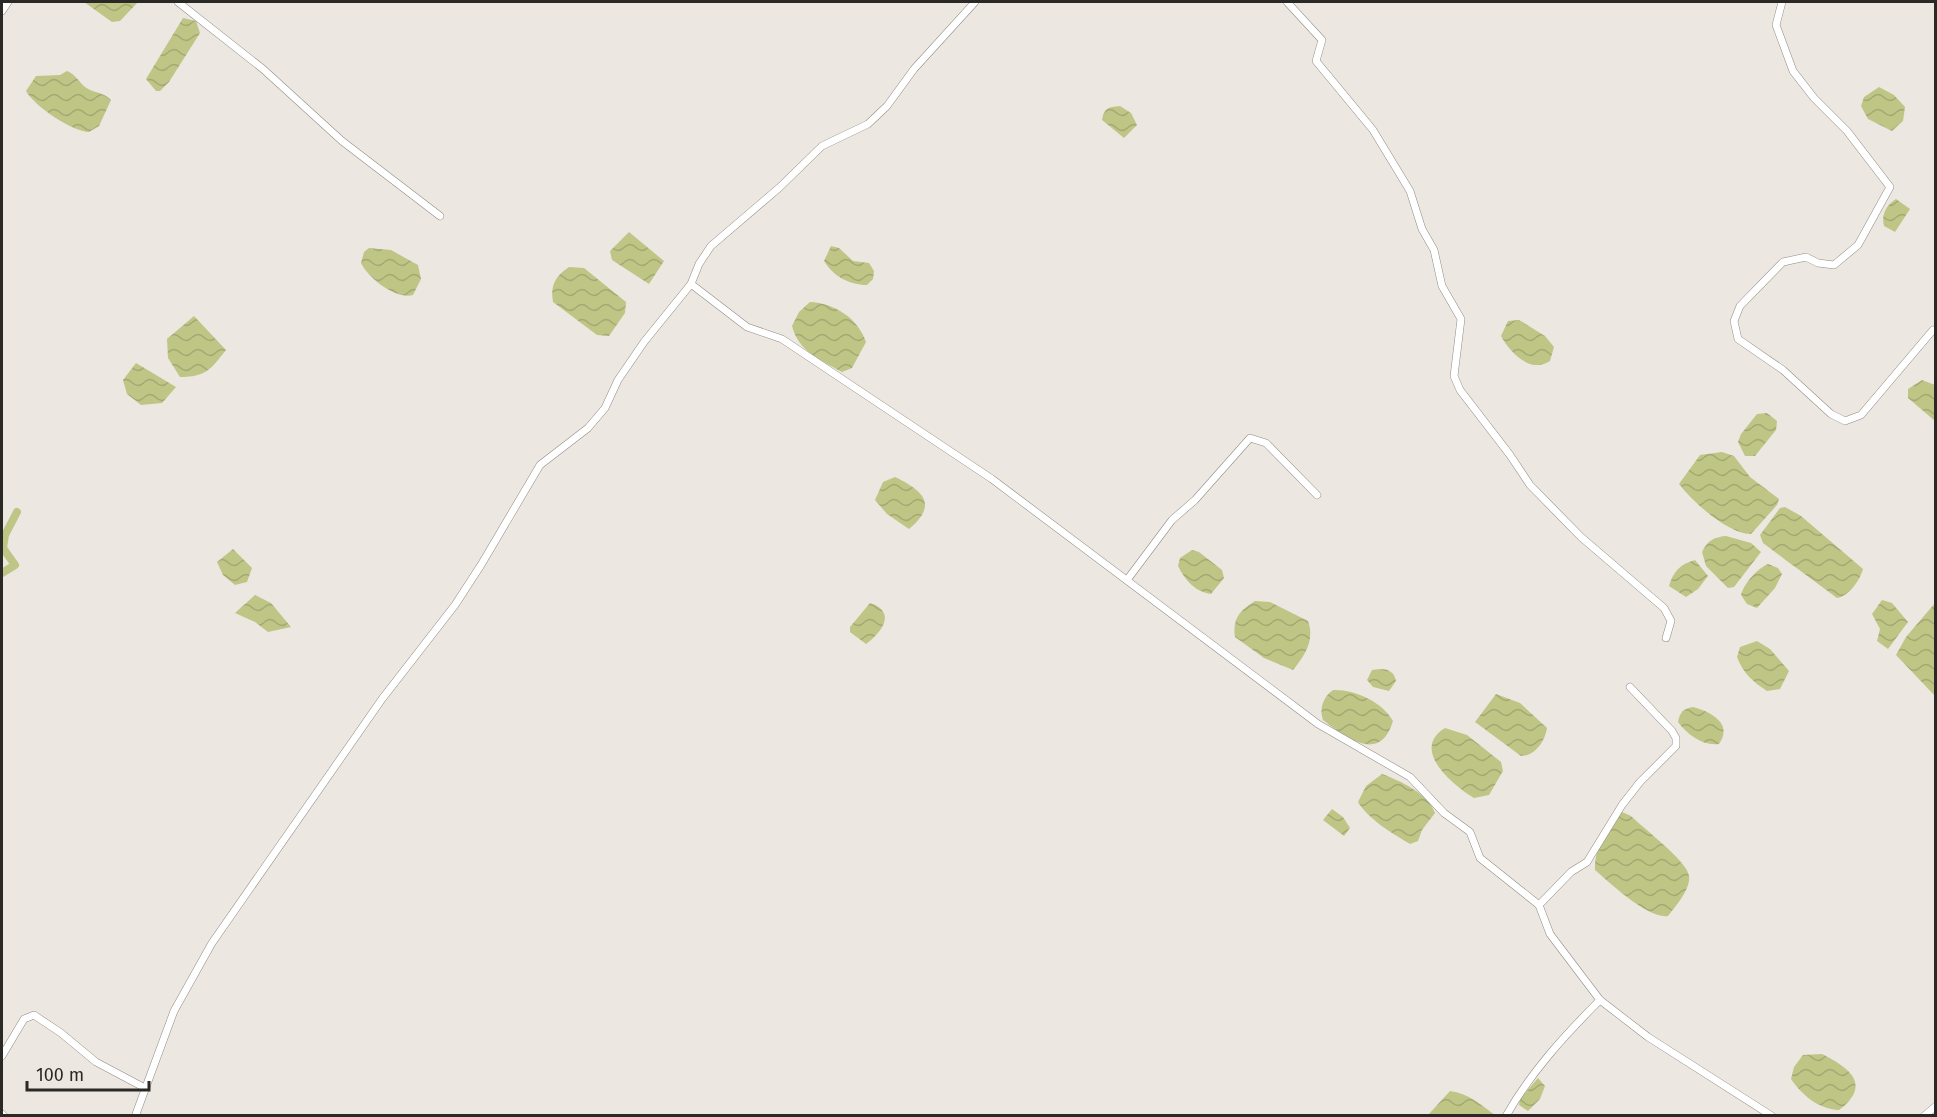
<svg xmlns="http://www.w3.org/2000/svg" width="1937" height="1117" viewBox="0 0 1937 1117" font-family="'Fira Sans',sans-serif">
	<defs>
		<pattern id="water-waves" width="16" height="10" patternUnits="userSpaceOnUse" patternTransform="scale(1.5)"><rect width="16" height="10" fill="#bfc585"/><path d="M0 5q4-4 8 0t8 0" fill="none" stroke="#a4a973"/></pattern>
	</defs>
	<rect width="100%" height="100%" fill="#ede7e1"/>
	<g fill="url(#water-waves)">
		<path d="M84,2H138L120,21L112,22Z"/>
		<path d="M183,18L196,21L200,33L169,82L160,91H156L146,79Z"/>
		<path d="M67,71C76,75 78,81 85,87C93,93 104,92 111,100L99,126L89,132C73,132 34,106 26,91L36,76L60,75Z"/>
		<path d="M1879,87L1894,95L1905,107L1903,121L1892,131L1868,119L1861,106L1864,97Z"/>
		<path d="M1120,106L1131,113L1137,125L1124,138L1102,120C1104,108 1108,107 1120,106Z"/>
		<path d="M1896,199L1910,209L1895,232L1884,226C1881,215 1886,205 1896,199Z"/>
		<path d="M629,232L664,261L649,284L612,260L610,251Z"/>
		<path d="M831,246L839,248L853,261L869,263L874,271L873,279L867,285C849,285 833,276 824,261Z"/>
		<path d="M369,248L391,250L418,265L421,279L413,295C396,300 368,278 361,263L364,252Z"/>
		<path d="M569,267L584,268L626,302L625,313L609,336L597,335L553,302C550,286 555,276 569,267Z"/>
		<path d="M810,302C834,303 858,318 866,342L852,368L842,372C819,359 799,352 792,326L799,312Z"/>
		<path d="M194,316L226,350C211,369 206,377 180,377L168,358L167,339Z"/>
		<path d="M1519,320L1545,336L1554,347L1550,361C1531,374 1510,353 1501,336L1508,321Z"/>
		<path d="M136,363L176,387L162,403L141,405L127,394L123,380Z"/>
		<path d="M1922,380L1935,385V421L1908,398V389Z"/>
		<path d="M1767,413L1777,421L1776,430L1755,456H1745L1738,442L1741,434L1757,414Z"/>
		<path d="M1722,452L1734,456L1750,477L1779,499L1777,505L1751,534C1728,534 1693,502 1679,484L1700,455Z"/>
		<path d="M895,477C924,491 938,505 909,529L887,514L875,500L883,482Z"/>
		<path d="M1785,507L1801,516L1863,569C1860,580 1849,596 1837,598L1763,543L1760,535L1780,508Z"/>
		<path d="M1726,536L1751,543L1761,552L1734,587L1728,588L1706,566L1702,552C1707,541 1714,537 1726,536Z"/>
		<path d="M233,549L252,568L247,582L235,585L223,575L217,562Z"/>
		<path d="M1192,550L1199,552L1222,570L1224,578L1211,594C1195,592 1185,580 1178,566L1180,558Z"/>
		<path d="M1695,560L1708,576L1698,589L1686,597L1669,586C1673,572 1680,564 1695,560Z"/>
		<path d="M1768,564L1778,568L1782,574L1775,588L1757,608L1747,604L1741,595C1744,583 1757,569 1768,564Z"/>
		<path d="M255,595L271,603L291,627L268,632L255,622L235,613Z"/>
		<path d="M1882,600L1892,603L1908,622L1888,649L1877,641L1880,629L1872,614Z"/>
		<path d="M1255,601L1270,602L1308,621C1315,640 1305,655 1293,670L1264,658L1235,637C1232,619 1240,610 1255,601Z"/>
		<path d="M870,603C897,612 882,632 866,644L850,632V627Z"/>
		<path d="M1935,603V696L1896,655L1906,637Z"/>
		<path d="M1757,641L1770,649L1789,671L1780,689L1767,691C1753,682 1743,673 1737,657L1740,647Z"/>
		<path d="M1380,669C1389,669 1394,672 1396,681L1389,691L1373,687L1367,680L1372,670Z"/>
		<path d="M1333,690C1354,689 1383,702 1393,721C1380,764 1347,738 1323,720C1319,709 1323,697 1333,690Z"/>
		<path d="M1496,694L1520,703L1547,728C1545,741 1535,756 1521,756L1475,722Z"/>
		<path d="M1693,707C1712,712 1733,724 1719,744C1702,746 1688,735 1678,722C1680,712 1683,709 1693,707Z"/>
		<path d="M1445,728L1467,735L1501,762L1503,771L1489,795L1474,798C1452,785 1410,749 1445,728Z"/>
		<path d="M1382,774C1400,781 1428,793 1435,813L1422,830L1418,841L1410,844C1393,834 1368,819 1358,802L1366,786Z"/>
		<path d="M1332,809L1343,817L1350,828L1344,836L1323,820Z"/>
		<path d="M1622,812L1631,816C1642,827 1688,862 1689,876C1691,889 1675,907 1668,916C1648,919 1610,883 1595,870C1594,850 1607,825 1622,812Z"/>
		<path d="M1822,1054C1850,1068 1872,1085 1839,1110C1818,1109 1802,1095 1791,1079L1794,1067L1803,1055Z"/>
		<path d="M1538,1078L1545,1086L1540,1099L1528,1111L1519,1105L1520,1099Z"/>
		<path d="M1450,1091C1468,1093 1481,1105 1495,1115H1428Z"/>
	</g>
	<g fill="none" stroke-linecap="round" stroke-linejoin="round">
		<path stroke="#bfc585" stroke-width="8" d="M2,573L15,565L3,548L5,535L17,512"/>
		<defs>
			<g id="minor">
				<path d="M178,2L263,69L342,141L440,216"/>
				<path d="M1287,2L1322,40L1316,61L1373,130L1410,191L1422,229L1434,250L1442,286L1461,319L1454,376L1460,390L1510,455L1530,485L1581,537L1664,608L1671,621L1666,638"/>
				<path d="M1782,2L1776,25L1793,71L1814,98L1847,131L1890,187L1858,245L1834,265L1818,263L1806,257L1783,262L1740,306L1734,321L1738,339L1783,370L1831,414L1845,421L1861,415L1933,330"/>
				<path d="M2,11L8,2"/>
				<path d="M691,284L747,327L782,339L992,479L1318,724L1410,777L1444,813L1470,832L1480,858L1539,905L1550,934L1600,1000L1648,1037L1772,1116"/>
				<path d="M1127,580L1172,520L1195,500L1250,438L1266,443L1317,495"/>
				<path d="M1539,905L1571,872L1587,862L1622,805L1640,782L1676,746V738L1672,731L1630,687"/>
				<path d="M2,1056L24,1019L34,1015L61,1033L96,1062L145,1088"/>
				<path d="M2,1114L4,1116"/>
				<path d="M138,1116L136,1114L174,1011L212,943L382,699L455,605L481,565L540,465L588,428L605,408L618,380L644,342L691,284L699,264L711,246L780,187L822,146L868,124L887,106L914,69L975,2"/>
				<path d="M1506,1116C1531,1072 1565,1035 1600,1000"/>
				<path d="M1924,1116L1936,1106"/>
			</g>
		</defs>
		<use href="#minor" stroke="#908b85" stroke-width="8"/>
		<use href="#minor" stroke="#fff" stroke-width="7"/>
	</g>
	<rect width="1937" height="1117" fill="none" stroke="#2b2926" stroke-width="6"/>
	<path d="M27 1081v9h122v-9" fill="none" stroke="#2b2926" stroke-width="3"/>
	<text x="36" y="1081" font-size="18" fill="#2b2926" stroke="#ede7e1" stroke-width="4.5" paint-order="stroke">100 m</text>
</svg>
